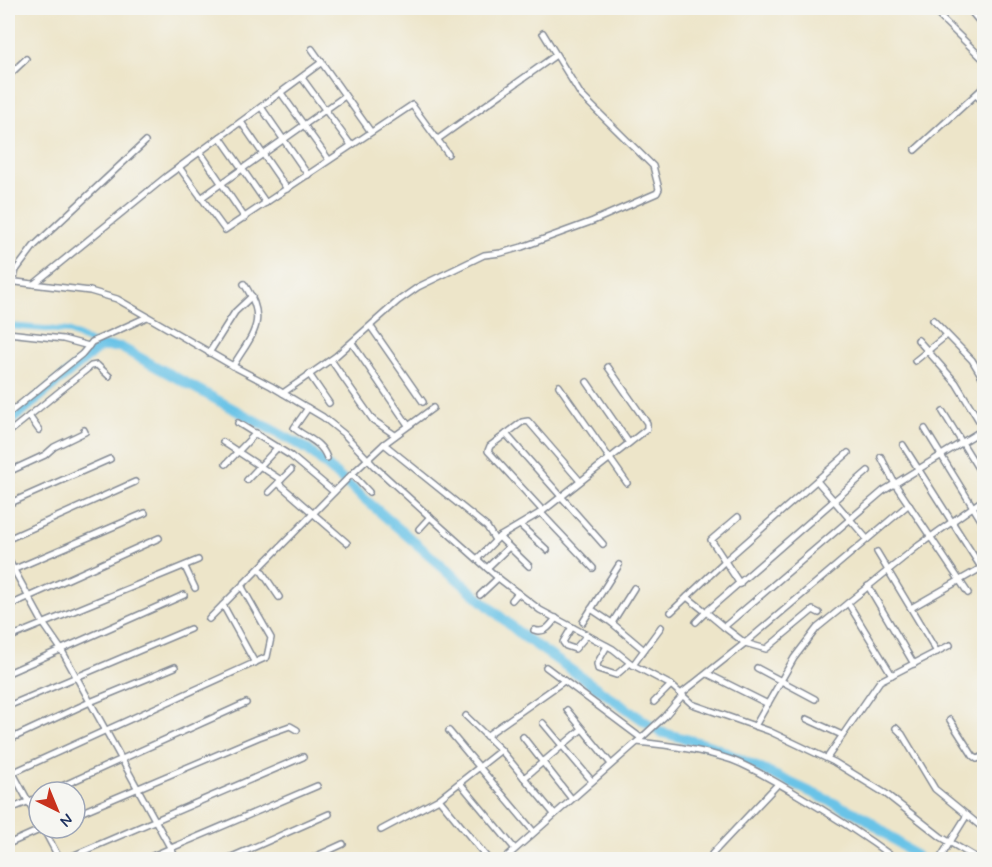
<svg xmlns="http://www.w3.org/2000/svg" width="992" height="867" viewBox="0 0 992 867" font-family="Mynerve,sans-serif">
	<rect width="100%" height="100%" fill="#f6f6f2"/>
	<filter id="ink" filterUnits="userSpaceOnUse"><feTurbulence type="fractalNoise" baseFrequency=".0167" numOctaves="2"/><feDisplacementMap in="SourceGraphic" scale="12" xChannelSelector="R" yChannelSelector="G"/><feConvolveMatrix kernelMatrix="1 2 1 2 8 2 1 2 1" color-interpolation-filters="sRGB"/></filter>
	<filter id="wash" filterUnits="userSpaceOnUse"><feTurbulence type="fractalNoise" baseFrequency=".008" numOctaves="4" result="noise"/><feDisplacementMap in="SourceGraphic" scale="24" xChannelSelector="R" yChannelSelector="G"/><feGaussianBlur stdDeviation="1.35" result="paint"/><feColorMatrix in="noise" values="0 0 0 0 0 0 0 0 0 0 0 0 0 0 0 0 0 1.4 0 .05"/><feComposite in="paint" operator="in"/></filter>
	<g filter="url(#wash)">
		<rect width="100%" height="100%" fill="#ede5c9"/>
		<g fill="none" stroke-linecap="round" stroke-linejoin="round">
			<path stroke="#69c3e7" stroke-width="6" d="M8,326L68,331L100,347"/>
			<path stroke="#69c3e7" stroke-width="10" d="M8,423L100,347H120L307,449L524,637L660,732L712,746L864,817L921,860"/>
		</g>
	</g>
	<g filter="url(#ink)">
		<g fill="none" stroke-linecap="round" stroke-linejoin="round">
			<defs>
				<g id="street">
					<path d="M931,8L984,60"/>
					<path d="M968,8L984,27"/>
					<path d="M312,49L371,132"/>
					<path d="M8,76L26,59"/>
					<path d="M302,78L351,145"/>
					<path d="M281,93L329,160"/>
					<path d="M976,95L984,103"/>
					<path d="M261,107L308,175"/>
					<path d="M241,122L287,189"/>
					<path d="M220,137L266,203"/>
					<path d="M438,139L556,55"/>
					<path d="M915,150L984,87"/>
					<path d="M200,152L245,218"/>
					<path d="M179,167L225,230L412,105L448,154"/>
					<path d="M201,198L345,96"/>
					<path d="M8,281L90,291L117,299L233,366L271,386L323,417L344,434L374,466L430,517L497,577L540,610L613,649L633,665L671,685L692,704L769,731L834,762L886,794L941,837L980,860"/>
					<path d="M34,284L167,176L322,62"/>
					<path d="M8,302L16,270L34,246L145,142"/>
					<path d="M933,320L972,360L984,380"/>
					<path d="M371,327L423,402"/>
					<path d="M8,333L63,339L89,346"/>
					<path d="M918,340L956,383L984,429"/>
					<path d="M352,343L408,425"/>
					<path d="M209,353L235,312L252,296"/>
					<path d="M331,360L373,420L395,435"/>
					<path d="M915,361L947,335"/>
					<path d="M233,366C253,333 269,321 244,284"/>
					<path d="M309,374L329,403"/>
					<path d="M587,382L629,443"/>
					<path d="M559,386L627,483"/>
					<path d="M283,393L336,356L398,301L418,287L484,255L501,253L522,247L593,221L657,193L659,189L653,166L581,95L543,33"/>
					<path d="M308,408L294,428C306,438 321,441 327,458"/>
					<path d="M943,412L984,478"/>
					<path d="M8,414L82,354L92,342L147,317"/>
					<path d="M29,416L39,430"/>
					<path d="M238,423L291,456L334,492"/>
					<path d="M925,429L984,525"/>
					<path d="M8,433L91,366L97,365L109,376"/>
					<path d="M506,434L603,544"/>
					<path d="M223,442L281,480"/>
					<path d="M384,444L487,527L495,540"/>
					<path d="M903,445L984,572"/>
					<path d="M881,457L895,484L968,593"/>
					<path d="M226,464L256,433"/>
					<path d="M8,472L45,455L54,447L85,432L84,430"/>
					<path d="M247,480L278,447"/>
					<path d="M817,481L867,539"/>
					<path d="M278,483L347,543"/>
					<path d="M269,492L291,470"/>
					<path d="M369,492L352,474L384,444L433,408"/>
					<path d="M8,504L110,459"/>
					<path d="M909,504L745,643L724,627L883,491L984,429"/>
					<path d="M543,511L488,451L490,446L522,422L528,421L580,481"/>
					<path d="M541,513L593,568"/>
					<path d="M738,517L711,540L740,584"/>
					<path d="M520,525L547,550"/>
					<path d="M419,529L430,517"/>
					<path d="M499,537L529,566"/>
					<path d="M8,539L135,482"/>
					<path d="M877,552L937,652"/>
					<path d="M8,559L43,623L61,649L177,860"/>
					<path d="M477,559L499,537L543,511L647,429V423L608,367"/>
					<path d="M185,567L195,588"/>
					<path d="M487,568L509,547"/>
					<path d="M260,569L279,597"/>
					<path d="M8,572L145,513"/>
					<path d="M868,586L914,664"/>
					<path d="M480,595L498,578"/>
					<path d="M687,597L706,612L696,622"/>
					<path d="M512,600L518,593"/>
					<path d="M848,603L892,675"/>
					<path d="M223,605L255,663"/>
					<path d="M8,606L159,538"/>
					<path d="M911,608L983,567"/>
					<path d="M591,609L612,623L644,650"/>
					<path d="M671,612L725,561L848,453"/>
					<path d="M209,619L352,474"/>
					<path d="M583,622L619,565"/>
					<path d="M612,623L634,588"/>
					<path d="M572,627L563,642L566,646L575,649L587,635"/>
					<path d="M724,627L706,612L868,471"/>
					<path d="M534,630C545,634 550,626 556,618"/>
					<path d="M8,638L198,560"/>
					<path d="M607,646L597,664L598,669L616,675L630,663"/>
					<path d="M633,665L661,627"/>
					<path d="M546,667L641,738"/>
					<path d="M757,668L815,699"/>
					<path d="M8,673L184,595"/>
					<path d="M708,674L768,704"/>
					<path d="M682,693L745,643L766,649L813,610L819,613"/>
					<path d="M654,702L671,685"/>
					<path d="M8,706L190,629"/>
					<path d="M567,710L611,764"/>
					<path d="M466,716L501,750L554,814"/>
					<path d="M807,719L842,735"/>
					<path d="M950,720L973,756L977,759L984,756"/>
					<path d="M543,723L592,781"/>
					<path d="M755,726L794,658L817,628L918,546L984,499"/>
					<path d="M896,728L902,734L935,789L984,829"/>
					<path d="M449,731L534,832"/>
					<path d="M486,736L564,681"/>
					<path d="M523,737L571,798"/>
					<path d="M8,740L90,702L175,667"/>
					<path d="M637,742C669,745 702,750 732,760C753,768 774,781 793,792C829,813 863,835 897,860"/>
					<path d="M827,758L880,681L950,645"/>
					<path d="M8,764L39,821"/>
					<path d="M12,773L267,657L271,638L242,587"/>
					<path d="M524,778L582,729"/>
					<path d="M460,783L515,849"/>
					<path d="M49,792L246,703"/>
					<path d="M439,799L489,860"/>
					<path d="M8,810L39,797"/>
					<path d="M75,815L259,737L290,726L297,730"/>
					<path d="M43,828L60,860"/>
					<path d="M381,830L439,799L501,750"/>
					<path d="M8,844L44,828"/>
					<path d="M63,860L303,757"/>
					<path d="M143,860L317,786"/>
					<path d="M225,860L329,814"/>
					<path d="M308,860L343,844"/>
					<path d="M503,860L637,742L664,717L683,695"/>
					<path d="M712,860V854L778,784"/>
					<path d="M939,860L967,815"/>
				</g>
			</defs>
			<use href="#street" stroke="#848a94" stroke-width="8"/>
			<use href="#street" stroke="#fff" stroke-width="5"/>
		</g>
	</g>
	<rect width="992" height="867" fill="none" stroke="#f6f6f2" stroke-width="30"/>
	<g transform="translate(57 810) rotate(137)"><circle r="28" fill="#f6f6f2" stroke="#9ea6b7" stroke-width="1.5"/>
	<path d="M0-4.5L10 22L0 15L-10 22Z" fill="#c8321e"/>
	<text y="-9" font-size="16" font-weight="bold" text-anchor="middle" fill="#1b2f5e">N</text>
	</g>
</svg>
